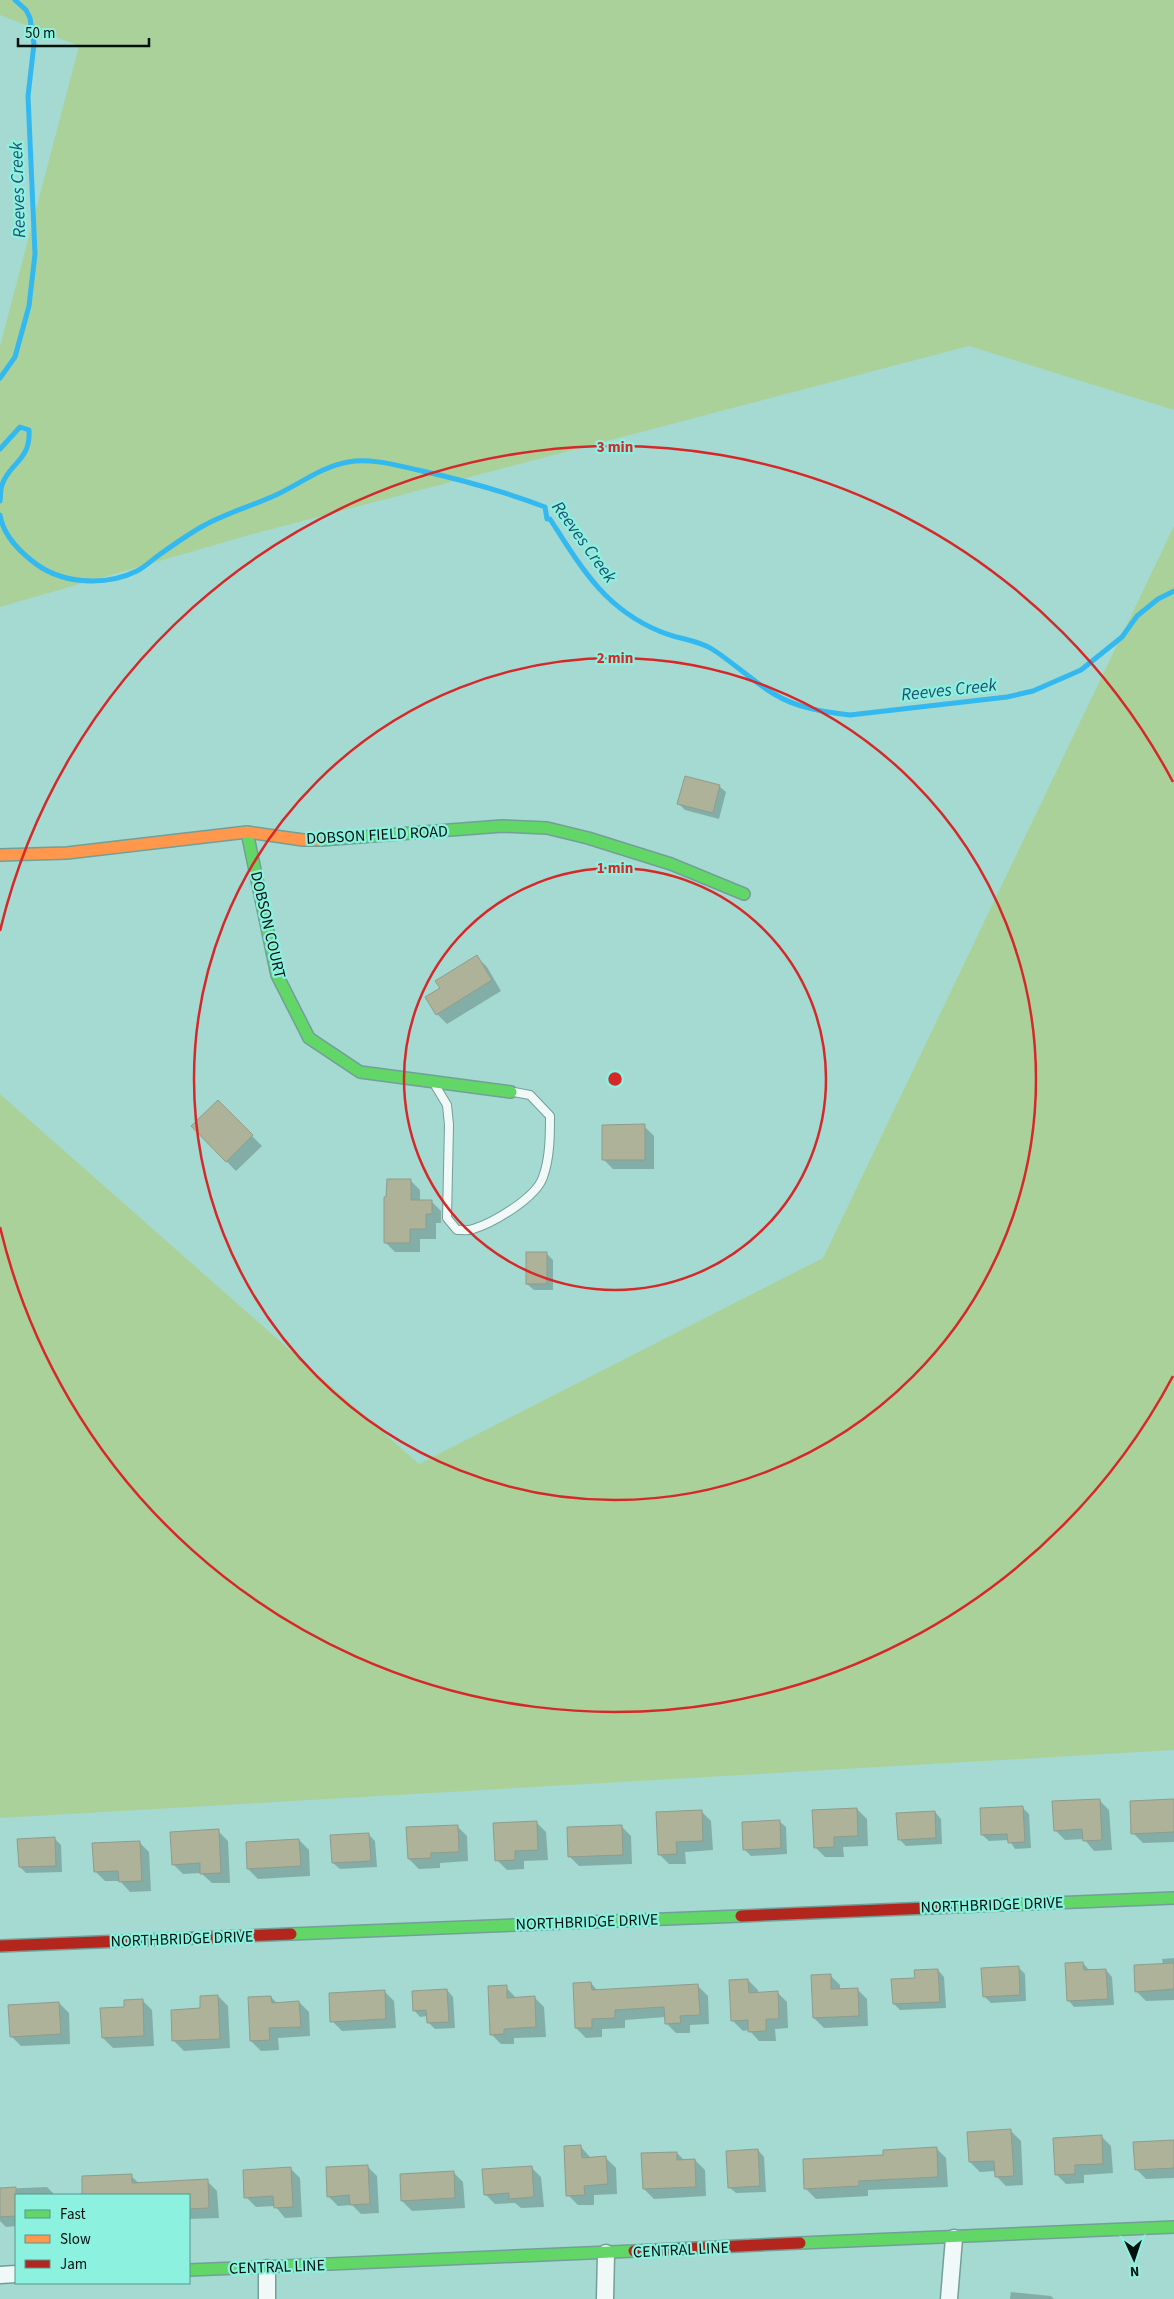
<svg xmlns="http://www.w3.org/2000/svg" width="1174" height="2299" viewBox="0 0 1174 2299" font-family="'Source Sans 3',sans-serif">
	<rect width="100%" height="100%" fill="#a4dad1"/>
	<g fill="#abd19b">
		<path d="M0,0H1174V410L969,346L253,534L0,607V346L79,46L0,15Z"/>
		<path d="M1174,526V1750L0,1818V1094L419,1464L823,1258Z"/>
	</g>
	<g fill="#0003">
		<path d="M719,786L726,792L719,819L685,810L679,804Z"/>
		<path d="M477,957L487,967L501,991L447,1024L437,1014L441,988Z"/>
		<path d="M218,1102L262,1146L236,1171L192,1126Z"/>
		<path d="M644,1126L654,1136V1169H613L603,1159Z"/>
		<path d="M410,1180L420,1190V1201H431L441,1211V1223H436V1239H420V1252H395L385,1242Z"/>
		<path d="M546,1253L553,1260V1290H534L527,1284Z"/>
		<path d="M1099,1800L1109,1810L1112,1850L1094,1851L1084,1839L1065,1840L1055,1830Z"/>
		<path d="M1174,1800V1842L1143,1843L1133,1833Z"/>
		<path d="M1022,1807L1029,1814L1031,1848L1015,1849L1009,1840L989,1841L982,1835Z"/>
		<path d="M857,1809L867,1819L868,1846L843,1847L844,1857H825L815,1847Z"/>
		<path d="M701,1811L711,1821L713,1850L685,1852L686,1864H669L659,1854Z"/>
		<path d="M935,1812L941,1819L942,1844L906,1846L899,1839Z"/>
		<path d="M779,1821L786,1827L787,1854L751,1856L744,1849Z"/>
		<path d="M536,1822L546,1832L548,1860L524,1861V1869L507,1870L497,1860Z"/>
		<path d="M457,1826L467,1836L468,1861L440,1863V1868L419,1869L409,1859Z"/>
		<path d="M621,1826L631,1836L632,1864L579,1866L569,1856Z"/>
		<path d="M218,1831L228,1841L230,1883H212L201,1873L183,1874L173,1864Z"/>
		<path d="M369,1835L375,1841L377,1867L340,1869L333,1863Z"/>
		<path d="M54,1838L61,1845L62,1872L26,1873L20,1867Z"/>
		<path d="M299,1840L309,1850L310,1876L258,1879L248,1869Z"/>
		<path d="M139,1842L149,1852L151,1891L130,1892L120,1881H105L95,1871Z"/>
		<path d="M1174,1958V2000L1146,2001L1136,1991L1163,1965L1162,1959Z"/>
		<path d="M1083,1963L1089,1970H1106L1112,1977L1114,2005L1074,2007L1068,2000Z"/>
		<path d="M1018,1967L1025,1974L1026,2001L991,2003L984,1996Z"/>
		<path d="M938,1970L944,1977L946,2008L900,2010L894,2004L916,1979Z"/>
		<path d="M830,1975L840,1985V1990L857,1989L867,1999L868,2026L824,2028L814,2018Z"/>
		<path d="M748,1980L758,1990V1994L777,1992L787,2002L788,2028L775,2029L776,2041H759L749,2030L743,2031L733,2021Z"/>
		<path d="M591,1983L598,1991L698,1986L708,1996L709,2024L690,2025V2033H676L666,2023V2017L625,2020V2028L602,2029V2037L586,2038L576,2028Z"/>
		<path d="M506,1987L516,1998L534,1997L544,2007L546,2037L514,2038V2044H501L491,2034Z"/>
		<path d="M447,1990L453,1997L455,2028L435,2029L428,2022V2016L420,2017L414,2010Z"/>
		<path d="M384,1991L394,2001L396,2028L342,2031L332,2021Z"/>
		<path d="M218,1996L228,2006L230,2048L184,2051L174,2041L202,2010Z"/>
		<path d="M271,1997L277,2003L299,2002L309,2012L310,2036L278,2038L279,2050L261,2051L251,2041Z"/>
		<path d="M142,2000L152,2010L154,2046L113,2048L103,2038Z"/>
		<path d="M59,2003L69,2013L70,2044L21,2046L11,2036Z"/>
		<path d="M1011,2131L1021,2141L1023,2185L1006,2186L996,2176V2171L980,2172L970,2162Z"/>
		<path d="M1101,2136L1111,2146L1113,2173L1084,2175V2183L1066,2184L1056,2174Z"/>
		<path d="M1174,2141V2178L1146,2179L1136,2169Z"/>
		<path d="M581,2147L591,2158H606L616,2168L617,2194L594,2195V2205H578L568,2195Z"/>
		<path d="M936,2148L946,2158L948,2187L868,2190V2196L816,2199L806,2189L884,2156Z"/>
		<path d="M758,2150L764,2157L766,2192L736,2193L729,2187Z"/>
		<path d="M677,2153L685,2161L695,2160L705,2170L706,2196L654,2199L644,2189Z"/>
		<path d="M367,2166L377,2176L379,2213L361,2214L352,2205L338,2206L328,2196Z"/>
		<path d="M531,2167L541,2177L544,2207L521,2208L515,2203L495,2204L485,2194Z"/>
		<path d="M290,2168L300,2178L302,2217L285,2218L275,2206L256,2207L246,2197Z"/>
		<path d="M453,2172L463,2182L465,2208L412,2211L402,2201Z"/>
		<path d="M131,2176L140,2184L207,2181L217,2191L219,2218L189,2219V2195H83V2178Z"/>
		<path d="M47,2187L55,2195H16V2226L6,2227L0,2221V2189Z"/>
		<path d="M1011,2292L1051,2296L1054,2299H1010Z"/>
	</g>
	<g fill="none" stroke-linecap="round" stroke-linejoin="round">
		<g stroke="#33b8f0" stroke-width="5">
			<path d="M0,378L15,357L29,306L35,254L28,96L34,44L30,18L26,10L15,0"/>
			<path d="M0,449L20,427L29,430C31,461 9,463 2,485C0,490 1,496 0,501"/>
			<path d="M0,515C3,534 16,548 31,560C59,584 104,587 137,571C145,567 152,560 159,555C173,545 187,535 203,526C226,513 252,506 276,495C300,484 321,467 348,462C372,458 395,465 418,470C463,480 503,491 545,507L547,519H550C581,567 604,608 659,631C676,639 696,639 712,649C734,663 752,681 774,694C797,708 824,712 850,715L1007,697L1033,691L1081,670L1122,637L1137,616L1158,599L1174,591"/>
		</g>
	</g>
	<g fill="#adb298" stroke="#8f9c8e">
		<path d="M685,776L720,785L713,813L677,804Z"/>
		<path d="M477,955L492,980L436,1015L425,997L440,988L435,981Z"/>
		<path d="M218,1100L253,1135L226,1162L191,1126Z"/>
		<path d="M645,1124V1160H602V1125Z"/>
		<path d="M387,1179H411V1200H432V1214H426V1229H410V1243H384V1197H386Z"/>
		<rect x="526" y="1252" width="21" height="32"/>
		<path d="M1100,1799L1102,1840L1083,1841L1082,1829L1054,1831L1052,1801Z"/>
		<path d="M1174,1799V1832L1131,1834L1130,1801Z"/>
		<path d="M1023,1806L1025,1842L1008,1843L1007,1834L981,1835L980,1808Z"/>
		<path d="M857,1808L858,1836L834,1837V1847L814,1848L812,1810Z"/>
		<path d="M702,1810L703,1841L676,1842L677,1854L658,1855L656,1812Z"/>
		<path d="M935,1811L936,1838L898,1840L896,1813Z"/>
		<path d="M780,1820L781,1848L743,1850L742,1822Z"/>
		<path d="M537,1821L538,1850L515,1851V1860L495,1861L493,1823Z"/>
		<path d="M458,1825L459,1852L431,1853V1858L408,1859L406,1827Z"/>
		<path d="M622,1825L623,1855L568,1857L567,1827Z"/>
		<path d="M219,1829L221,1873L200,1874V1863L172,1865L170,1832Z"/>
		<path d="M369,1833L371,1861L332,1863L330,1835Z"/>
		<path d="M55,1837L56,1866L19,1867L17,1839Z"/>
		<path d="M299,1839L301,1866L247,1869L246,1842Z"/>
		<path d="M140,1841L142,1881L119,1882L118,1871L94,1872L92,1843Z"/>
		<path d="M1083,1962L1084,1970L1106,1969L1108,1999L1067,2001L1065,1963Z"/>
		<path d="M1174,1963V1989L1135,1992L1134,1965Z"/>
		<path d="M1019,1966L1020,1995L983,1997L981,1968Z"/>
		<path d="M938,1969L940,2002L893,2004L891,1979L915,1978L914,1970Z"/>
		<path d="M831,1974V1989L858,1988L859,2016L813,2018L811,1975Z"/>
		<path d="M748,1979L749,1993L778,1991L779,2019H766V2031L748,2032V2020L731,2021L729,1980Z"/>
		<path d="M591,1982L592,1990L698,1984L700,2015L680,2016L681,2023L665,2024L664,2007L615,2010V2018L592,2019V2028H575L573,1983Z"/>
		<path d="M507,1985V1998L535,1996L536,2027L504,2029V2034L490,2035L488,1986Z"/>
		<path d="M447,1989L449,2022L427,2023L426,2010L413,2011L412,1991Z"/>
		<path d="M385,1990L386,2019L330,2022L329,1993Z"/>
		<path d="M218,1995L220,2039L172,2041L171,2010L200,2008V1996Z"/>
		<path d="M271,1996L272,2003L299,2001L301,2027L269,2028L270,2040L250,2041L248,1997Z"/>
		<path d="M143,1999L144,2036L102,2038L100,2008L124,2007V2000Z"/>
		<path d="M59,2002L61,2034L10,2037L8,2005Z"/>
		<path d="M1011,2129L1014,2176L995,2177L994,2161L969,2162L967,2132Z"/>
		<path d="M1102,2135L1103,2164L1075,2165V2174L1055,2175L1053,2138Z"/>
		<path d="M1174,2140V2168L1135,2170L1133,2142Z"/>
		<path d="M581,2145L582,2158L606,2156L608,2184L584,2186L585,2195L566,2196L564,2146Z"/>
		<path d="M937,2147L938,2177L859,2181V2186L804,2189L803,2159L883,2155V2150Z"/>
		<path d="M758,2149L760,2186L728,2188L726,2151Z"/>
		<path d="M677,2152V2160L695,2159L696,2187L643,2189L641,2153Z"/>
		<path d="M368,2165L370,2204L350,2205L349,2195L327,2197L326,2167Z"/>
		<path d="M532,2166L534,2197L509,2199V2193L484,2195L482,2169Z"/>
		<path d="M291,2167L293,2207L274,2208L273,2196L244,2198L243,2170Z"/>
		<path d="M454,2171L455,2198L401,2201L400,2174Z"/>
		<path d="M132,2174V2183L208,2179L209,2208L189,2209V2195H82V2176Z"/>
		<path d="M16,2187V2216L0,2217V2188Z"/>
	</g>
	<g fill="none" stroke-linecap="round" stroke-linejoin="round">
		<defs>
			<path id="lane" d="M435,1085L447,1105L449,1125L447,1218L457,1230C462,1230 468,1231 473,1229C493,1223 536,1198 543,1177C550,1158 550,1135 550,1116L530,1095L514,1092"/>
			<g id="street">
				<path d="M267,2268V2299"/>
				<path d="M0,2275L16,2274"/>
				<path d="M605,2299L606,2253"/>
				<path d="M949,2299L954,2238"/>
			</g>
			<g id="fast">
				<path d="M247,832L277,975L309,1038L360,1072L511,1092"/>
				<path d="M321,840L502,826L547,828L588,838L671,864L744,894"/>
				<path d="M953,1907L1174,1898"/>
				<path d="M291,1934L741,1916"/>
				<path d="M800,2243L1174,2227"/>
				<path d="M189,2270L634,2251"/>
			</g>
			<path id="slow" d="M0,855L67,853L247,832L303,840H321"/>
			<g id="jam">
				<path d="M741,1916L953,1907"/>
				<path d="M0,1946L291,1934"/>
				<path d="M634,2251L800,2243"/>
			</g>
		</defs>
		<use href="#lane" stroke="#729f98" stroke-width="10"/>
		<use href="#street" stroke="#729f98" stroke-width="19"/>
		<use href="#fast" stroke="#729f98" stroke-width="14"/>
		<use href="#slow" stroke="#729f98" stroke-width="14"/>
		<use href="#jam" stroke="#729f98" stroke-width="14"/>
		<use href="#lane" stroke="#f1f9f8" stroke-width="8"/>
		<use href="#street" stroke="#f1f9f8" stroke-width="16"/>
		<use href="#fast" stroke="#63d668" stroke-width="11"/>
		<use href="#slow" stroke="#ff974d" stroke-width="11"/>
		<use href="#jam" stroke="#b3261e" stroke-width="11"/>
	</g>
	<g fill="none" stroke="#d62828" stroke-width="2.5">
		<circle cx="615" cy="1079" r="211"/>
		<circle cx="615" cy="1079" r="421"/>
		<path d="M1173 1376A632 632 0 0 1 0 1227M0 931A632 632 0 0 1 1173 782"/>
	</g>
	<g text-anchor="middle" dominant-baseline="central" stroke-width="4.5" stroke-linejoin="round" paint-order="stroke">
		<g font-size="16" fill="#00100d" stroke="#8df1e0">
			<text transform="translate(377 835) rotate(-3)">DOBSON FIELD ROAD</text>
			<text transform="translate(268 925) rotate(77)">DOBSON COURT</text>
			<text transform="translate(992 1905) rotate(-2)">NORTHBRIDGE DRIVE</text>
			<text transform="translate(587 1922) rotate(-2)">NORTHBRIDGE DRIVE</text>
			<text transform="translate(182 1939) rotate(-2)">NORTHBRIDGE DRIVE</text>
			<text transform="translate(681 2250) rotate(-3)">CENTRAL LINE</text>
			<text transform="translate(277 2267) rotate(-2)">CENTRAL LINE</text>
		</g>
		<g font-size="18" font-style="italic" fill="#1d5072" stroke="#8df1e0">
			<text transform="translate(18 190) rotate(-92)">Reeves Creek</text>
			<text transform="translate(584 542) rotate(54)">Reeves Creek</text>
			<text transform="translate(949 690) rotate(-6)">Reeves Creek</text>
		</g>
	</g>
	<circle cx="615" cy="1079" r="8" fill="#d62828" stroke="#8df1e0" stroke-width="2.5"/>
	<g font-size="15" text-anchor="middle" font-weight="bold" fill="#d62828" stroke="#8df1e0" stroke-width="4.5" stroke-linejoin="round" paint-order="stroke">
		<text x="615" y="452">3 min</text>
		<text x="615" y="663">2 min</text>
		<text x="615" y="873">1 min</text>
	</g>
	<rect x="15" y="2194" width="175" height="90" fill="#8df1e0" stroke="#55978c"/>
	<rect x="25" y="2210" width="25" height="8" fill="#63d668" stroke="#55978c"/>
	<text x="60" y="2219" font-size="15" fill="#00100d">Fast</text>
	<rect x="25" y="2235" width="25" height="8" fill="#ff974d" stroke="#55978c"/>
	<text x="60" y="2244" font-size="15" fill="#00100d">Slow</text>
	<rect x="25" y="2260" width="25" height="8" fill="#b3261e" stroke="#55978c"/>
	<text x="60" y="2269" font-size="15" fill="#00100d">Jam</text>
	<g transform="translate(1134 2259) rotate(177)" stroke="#8df1e0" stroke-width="4" paint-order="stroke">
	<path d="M0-4L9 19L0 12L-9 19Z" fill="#00100d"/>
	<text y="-8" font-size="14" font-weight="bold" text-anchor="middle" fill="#00100d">N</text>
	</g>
	<path d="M18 38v8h131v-8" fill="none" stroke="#00100d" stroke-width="2.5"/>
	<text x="25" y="38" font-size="15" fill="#00100d" stroke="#8df1e0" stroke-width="4" paint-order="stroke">50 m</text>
</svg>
